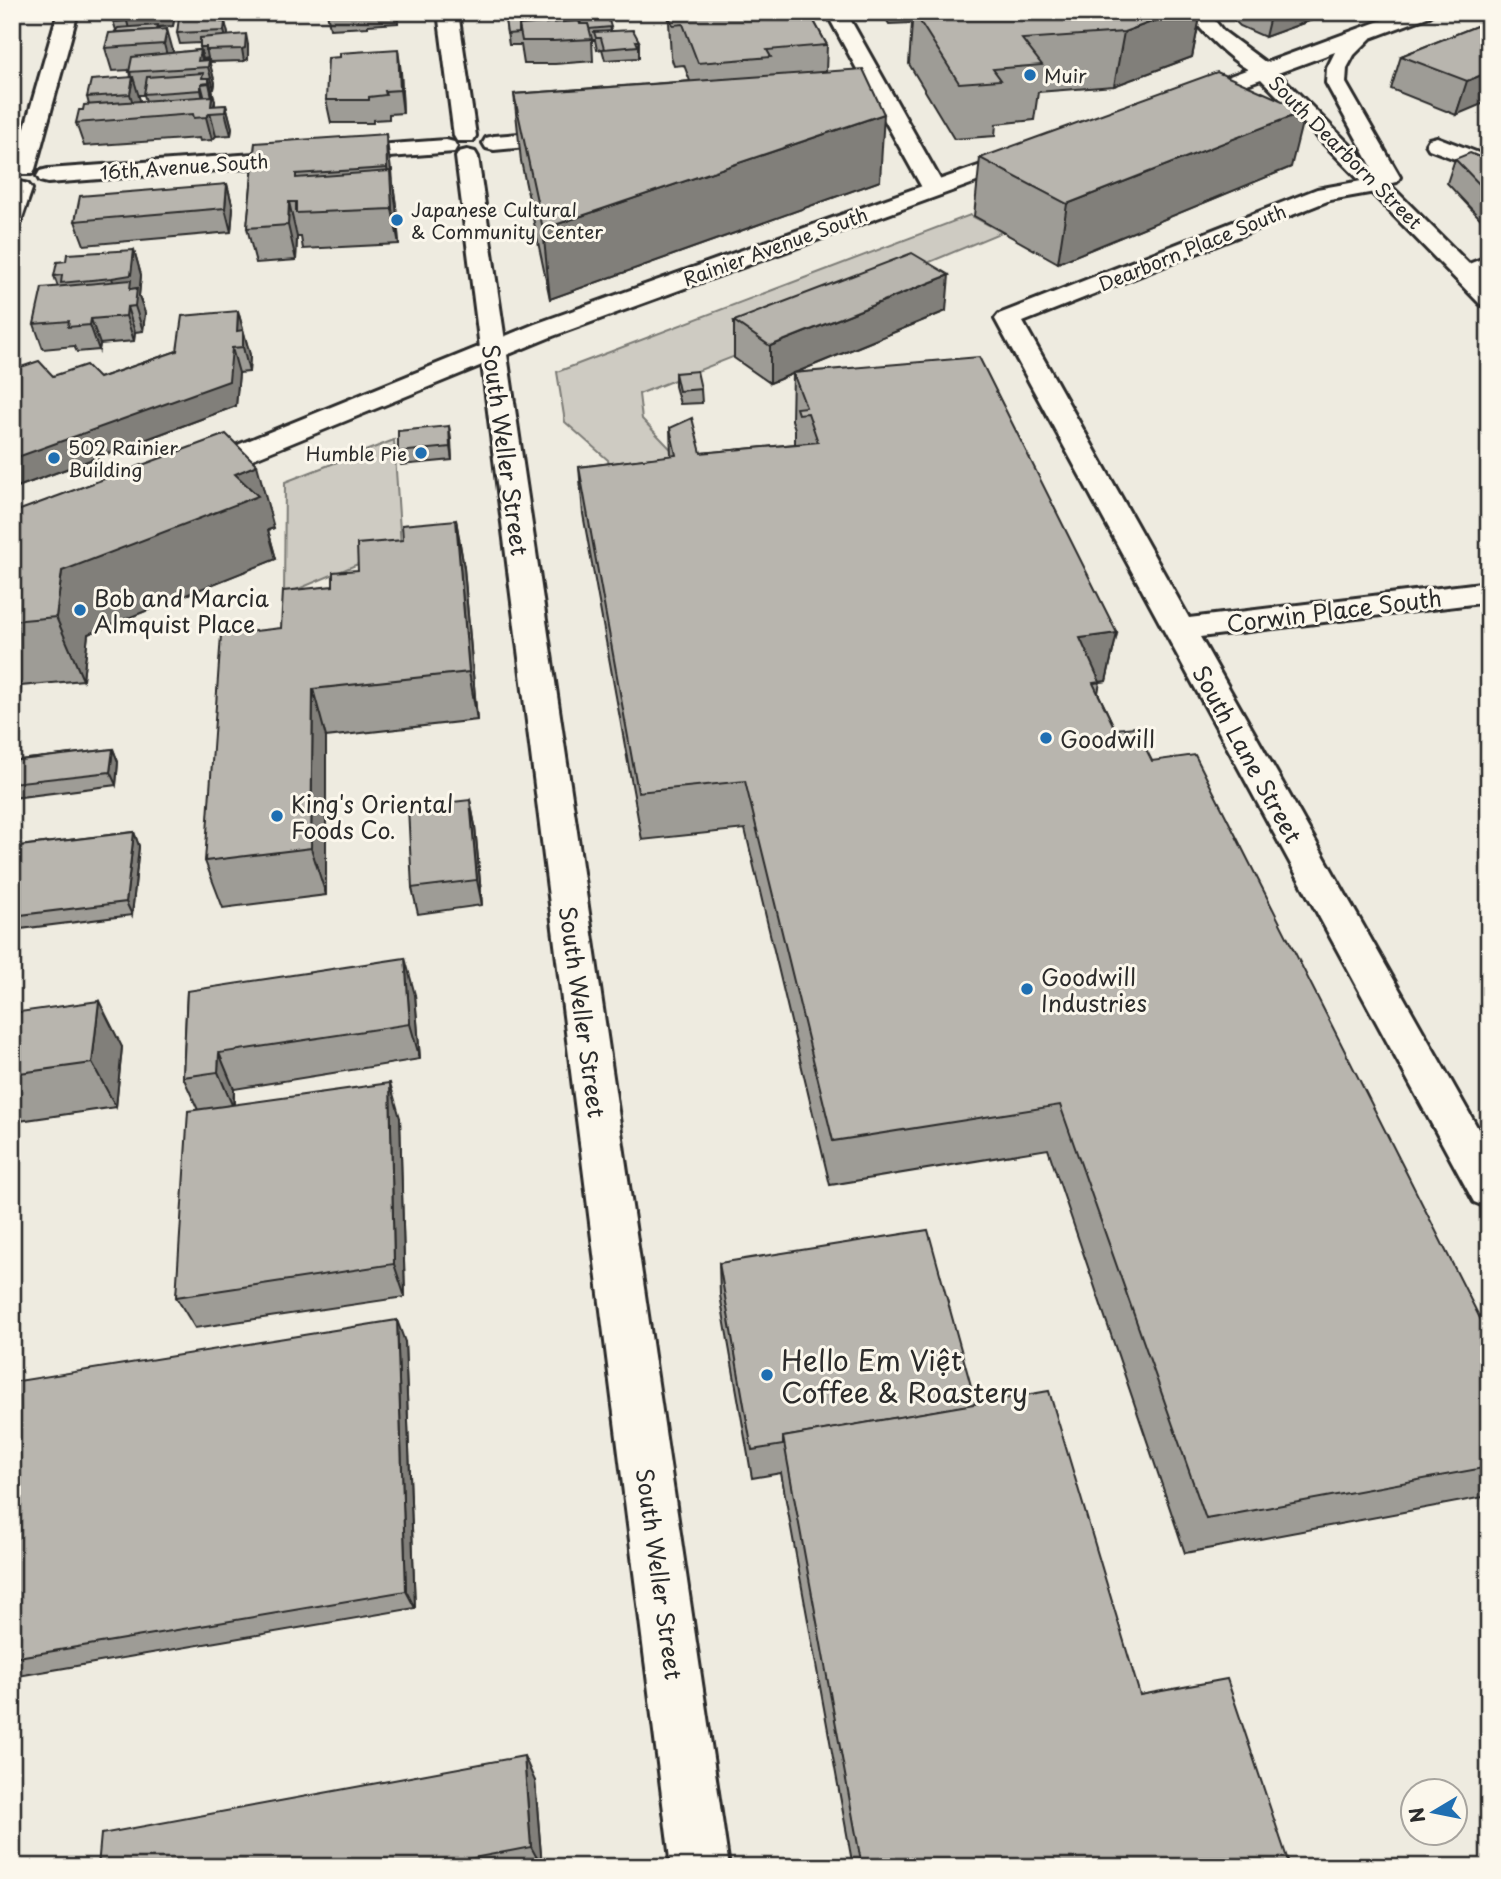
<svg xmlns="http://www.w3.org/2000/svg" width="1501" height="1879" viewBox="0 0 1501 1879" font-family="'Playpen Sans',sans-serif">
	<rect width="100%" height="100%" fill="#eeebe0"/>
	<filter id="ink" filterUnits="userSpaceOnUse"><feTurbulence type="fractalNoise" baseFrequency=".0143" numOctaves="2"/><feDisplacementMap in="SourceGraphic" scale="14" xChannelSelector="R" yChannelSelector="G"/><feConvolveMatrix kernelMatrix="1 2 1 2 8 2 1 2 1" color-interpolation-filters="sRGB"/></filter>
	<g filter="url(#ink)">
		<g fill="#cecbc2" stroke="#7c7b76" stroke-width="2">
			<path d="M970,215L1002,232L867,288L882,298L639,394L642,419L686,465L616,505L608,460L565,422L557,372Z"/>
			<path d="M394,440L401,546L284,595L285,482Z"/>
		</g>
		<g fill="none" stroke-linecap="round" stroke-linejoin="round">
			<defs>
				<g id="minor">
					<path d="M58,12H78L35,169L32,174H16L13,169Z"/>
					<path d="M438,12H458L476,136L473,141H457L454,136Z"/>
					<path d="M826,12H846L945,188L941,193H925L884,119L831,122L823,121L820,116L823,111L877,106Z"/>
					<path d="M1187,12H1208L1223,31L1273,68L1276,72L1273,76C1249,82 1201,31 1187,12Z"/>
					<path d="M572,130L580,132L583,137L580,142L494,150L486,148L483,143L486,138L494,136Z"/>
					<path d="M1437,137L1489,157V172L1429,149L1426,144L1429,139Z"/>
					<path d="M446,140L454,142L457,147L454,152L48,183L40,181L37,176L40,171L48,169Z"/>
					<path d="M467,150L475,152L478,157L729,1867H671L456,157L459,152Z"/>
					<path d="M1378,178L1386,180L1390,185L1386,190L1330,200L1023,322L1189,618L1489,582V602L1200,637L1489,1148V1208L1474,1202L995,319L999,314L1317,189Z"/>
					<path d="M20,182L28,184L32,189L20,224L12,226V184Z"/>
					<path d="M1489,256V272L1465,281L1456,279L1453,274L1456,269Z"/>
				</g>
				<g id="primary">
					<path d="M1404,12H1433L1430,16L1371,38L1354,55L1347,68L1346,83L1400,177L1397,182L1389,184L1489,284V307L1480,304L1261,79L1189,105L1181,104L1178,99L1181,94ZM1335,52L1327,68L1326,83L1372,167L1278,73Z"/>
					<path d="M1026,149L1034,151L1037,156L1034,161L553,336L206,478L196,481L186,478L182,472L186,466L535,324Z"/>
				</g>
			</defs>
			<use href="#minor" stroke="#2b2b2b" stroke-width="6"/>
			<use href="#primary" stroke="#2b2b2b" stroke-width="6"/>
			<use href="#minor" fill="#fbf7ec" fill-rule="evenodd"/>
			<use href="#primary" fill="#fbf7ec" fill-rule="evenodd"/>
		</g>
		<g fill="#9e9c96" stroke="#2b2b2b" stroke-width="2" fill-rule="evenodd">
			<path d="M327,12H397L398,23L368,25V27L330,29Z"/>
			<path d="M508,12H553V16L570,22L579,21L576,12H617L618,16H608L611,31L639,41V58L605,60L602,49L597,50L595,40H592L593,61L555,64H524L521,45H509L505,19H508Z"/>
			<path d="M665,12H809L827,45L826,72L880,181L550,299L521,161L514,94L690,81L684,65L674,66L671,57L669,22Z"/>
			<path d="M883,12H1201L1192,57L1114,86L1038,92L1034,120L996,124L995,136L954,139L909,64L912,23L889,24L883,14Z"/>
			<path d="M1228,12H1334L1265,37L1240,26L1228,14Z"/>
			<path d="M112,18L174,20L173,26L158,27L173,51L172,53L200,50L202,61L208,60V58L203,59L200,43L180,44L177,33L225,22L228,36L248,45V59L244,61L209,62L215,83L214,89L212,90L215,101V106L226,105L232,128L231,135L216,136L212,140L200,141L199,138L84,146L76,123L83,110L89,105L87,97L131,77L130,70L112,71L105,48L116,30ZM138,95H144L146,101H140Z"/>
			<path d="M1489,21L1456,115L1391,89L1401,56Z"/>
			<path d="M401,72L403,113L389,114V119L373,120V123H331L326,100Z"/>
			<path d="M255,143L392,169L393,183L396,206L399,244L303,249L301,237H297L296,260L256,263L247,228Z"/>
			<path d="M980,158L1291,167L1058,263L974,216Z"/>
			<path d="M1455,159L1489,161V228L1447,183Z"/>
			<path d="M227,184L233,208L231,232L84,245L75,221Z"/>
			<path d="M134,250L141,275L139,296L145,313L143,331L135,332L134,341L100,344L99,350L77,352L74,346L43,349L34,324L58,287L54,276Z"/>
			<path d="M238,311L250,355L249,372L239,373L236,406L12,489V370L53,376L99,378L177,351Z"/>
			<path d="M946,311L770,383L734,358V321Z"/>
			<path d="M675,373L701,389L702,403L680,404L675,386Z"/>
			<path d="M793,373L1117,633L1106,681L1100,682L1098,693L1115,729L1152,761L1489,1336V1496L1185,1553L1048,1149L830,1185L745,829L642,840L583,514L579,467L671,456L670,428L701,453L795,444V429L792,420Z"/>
			<path d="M449,426L452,460L401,465L398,452Z"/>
			<path d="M12,513L274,528L268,530L276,559L88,634L83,680L21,686L19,702L12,703Z"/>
			<path d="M456,520L464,568L477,720L326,737V895L223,908L205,861L281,628L333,586L358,570Z"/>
			<path d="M113,749L118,762L116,785L12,798V761Z"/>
			<path d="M470,800L475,826L482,905L418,914L412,888Z"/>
			<path d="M134,832L139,846L132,915L12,930V847Z"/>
			<path d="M187,991L415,995L420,1059L234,1089V1105L400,1118L405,1297L195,1328L176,1297L198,1110L183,1077Z"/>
			<path d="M12,1013L122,1047L116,1107L12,1122Z"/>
			<path d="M719,1263L976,1404L1140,1695L1290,1867H853L781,1473L752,1478L720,1295Z"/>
			<path d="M405,1342L415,1608L12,1677V1382Z"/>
			<path d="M535,1781L542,1867H98Z"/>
		</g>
		<g fill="#817f7a" stroke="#2b2b2b" stroke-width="2">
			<path d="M172,12L174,20L173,26L158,27L161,36L130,33L127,21L128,19Z"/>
			<path d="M1179,12H1201L1192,57L1114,86L1124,32Z"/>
			<path d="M1271,12H1334L1265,37Z"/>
			<path d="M225,22L228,33L227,42L224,31Z"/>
			<path d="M167,29L173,51L170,67L164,44Z"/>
			<path d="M246,34L248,45V59L244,61L242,49Z"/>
			<path d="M200,47H206L208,58L203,59Z"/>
			<path d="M398,49L401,72L403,113L400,90Z"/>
			<path d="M209,60L215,83L214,89L208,67Z"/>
			<path d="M1489,72V101L1456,115L1467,81Z"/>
			<path d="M133,77L140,100L137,117L130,94Z"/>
			<path d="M209,78L215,101L214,105L216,112L211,106L212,97L209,83Z"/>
			<path d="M201,84L207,107L206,113L201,90Z"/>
			<path d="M226,105L232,128L231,135L225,112Z"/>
			<path d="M1305,111L1291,167L1058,263L1067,204Z"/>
			<path d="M210,113L216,136L212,140L206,117Z"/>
			<path d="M884,114L880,181L550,299L543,229Z"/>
			<path d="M386,134L396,206L399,244L392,209L391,191L387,168Z"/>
			<path d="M227,184L233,208L231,232L225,208Z"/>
			<path d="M289,202L297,237L296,260L288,225Z"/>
			<path d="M134,250L141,275L139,296L145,313L143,331L135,306L120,303L112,278Z"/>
			<path d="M949,275L946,311L770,383V346Z"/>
			<path d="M127,307L135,332L134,341L126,316Z"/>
			<path d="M238,311L250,355L249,372L243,347L237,331Z"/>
			<path d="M91,319L100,344L99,350L90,325Z"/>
			<path d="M232,348L239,373L236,406L12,489V459Z"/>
			<path d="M449,426L451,439L452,460L450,447Z"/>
			<path d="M257,465L274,528L268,530L276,559L88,634L83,680L56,617L62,571L235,474Z"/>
			<path d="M456,520L464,568L477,720L469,672Z"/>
			<path d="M1117,633L1106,681L1071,686L1080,638Z"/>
			<path d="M12,667L21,686L19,702L12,703Z"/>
			<path d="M313,689L326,737V895L311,848Z"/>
			<path d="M113,749L118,762L116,785L110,772Z"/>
			<path d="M470,800L475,826L482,905L477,880Z"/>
			<path d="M134,832L139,846L132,915L126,902Z"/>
			<path d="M405,958L415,995L420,1059L410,1024Z"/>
			<path d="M99,1001L122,1047L116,1107L92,1063Z"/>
			<path d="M219,1053L234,1089L233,1107L218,1072Z"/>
			<path d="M390,1083L400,1118L405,1297L394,1264Z"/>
			<path d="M397,1320L405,1342L415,1608L406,1591Z"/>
			<path d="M524,1756L535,1781L542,1867L531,1847Z"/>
		</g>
		<g fill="#b8b5ae" stroke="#2b2b2b" stroke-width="2">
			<path d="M114,12H170V14L128,19L127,21L116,22L117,18H112Z"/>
			<path d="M596,12H606L611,27L589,29L588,24H581L578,13Z"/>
			<path d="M680,12H809L827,45L767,50L771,57L698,63L683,24L673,25L669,17L681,16Z"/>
			<path d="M914,12H1179L1124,32L1022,39L1042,65L993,69L1001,80L959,83Z"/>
			<path d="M221,15V22H225L224,31L177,33L179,18Z"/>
			<path d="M568,15L570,22L542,24L541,16Z"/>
			<path d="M532,17L533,24L519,25V33L507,34L505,19Z"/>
			<path d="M579,21L580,24H588L592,39L553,41H522L519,25Z"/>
			<path d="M1489,21V72L1467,81L1401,56Z"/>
			<path d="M158,25L157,30L115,32L118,28Z"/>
			<path d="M167,29L164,44L105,48L109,33Z"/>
			<path d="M633,30L639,41H636L638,46L604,49L601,38H596L594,32Z"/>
			<path d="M246,34L245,48L242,49L206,50V47H200V38Z"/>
			<path d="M398,49L400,90L385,91L386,95L369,97V100H326L328,58L340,57V53Z"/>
			<path d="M200,50L198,61L209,60L208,67L129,72L132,57Z"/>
			<path d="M863,69L884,114L543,229L514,94Z"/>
			<path d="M1217,72L1305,111L1067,204L980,158Z"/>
			<path d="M203,73L202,78H209V83L201,84V90L144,94L147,77Z"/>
			<path d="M133,77L130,94L87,97L91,80Z"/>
			<path d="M212,96L211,106L226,105L225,112L210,113L206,117L194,118L193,114L76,123L79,110H83L84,105Z"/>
			<path d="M386,134L387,168L296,174V178L390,171L392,209L296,213V202H289L288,225L247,228L255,143Z"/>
			<path d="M1470,153L1489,161V194L1455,159Z"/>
			<path d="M227,184L225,208L75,221L80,196Z"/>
			<path d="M134,250L131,275L112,278L61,283L62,275L54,276L57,262L66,261L67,254Z"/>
			<path d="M912,253L949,275L770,346L734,321Z"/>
			<path d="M131,280L130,289L137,288L135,306L127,307L126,316L91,319L90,325L68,327L69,321L34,324L42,288Z"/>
			<path d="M238,311L237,331L243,330V347L232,348L229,381L12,459V370L39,361L53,376L86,365L99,378L177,351L182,316Z"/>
			<path d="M979,357L1117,633L1080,638L1100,682L1093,683L1115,729L1135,727L1152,761L1195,755L1489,1336V1467L1206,1519L1060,1105L833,1141L745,781L638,792L579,467L676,455L670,428L692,418L701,453L818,442L808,413L798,414L796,408L806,407L793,373Z"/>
			<path d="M697,371L701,389L679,391L675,373Z"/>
			<path d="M449,426L450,447L398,452V431Z"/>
			<path d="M226,434L257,465L235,474L258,496L62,571L56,617L12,621V513Z"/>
			<path d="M456,520L469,672L313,689L311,848L205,861L221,635L281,628L283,591L333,586V572L358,570L357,544L403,540L402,525Z"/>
			<path d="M113,749L110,772L12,783V761Z"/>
			<path d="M470,800L477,880L412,888L408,807Z"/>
			<path d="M134,832L126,902L12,916V847Z"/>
			<path d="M405,958L410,1024L219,1053L218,1072L183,1077L187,991Z"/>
			<path d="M99,1001L92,1063L12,1074V1013Z"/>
			<path d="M390,1083L394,1264L176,1297L188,1111Z"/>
			<path d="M928,1230L976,1404L783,1437V1445L752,1450L719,1263Z"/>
			<path d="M397,1320L406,1591L12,1658V1382Z"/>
			<path d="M1049,1391L1140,1695L1227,1679L1290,1867H862L783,1437Z"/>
			<path d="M524,1756L531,1847L426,1867H98L101,1834Z"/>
		</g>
	</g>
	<g fill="#1f6fb2" stroke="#fbf7ec" stroke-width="2.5">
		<circle cx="1030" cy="75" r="7"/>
		<circle cx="397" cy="220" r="7"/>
		<circle cx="421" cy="453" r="7"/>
		<circle cx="54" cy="458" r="7"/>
		<circle cx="80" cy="610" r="7"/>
		<circle cx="1046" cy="738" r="7"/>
		<circle cx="277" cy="816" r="7"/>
		<circle cx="1027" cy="989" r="7"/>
		<circle cx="767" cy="1375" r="7"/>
	</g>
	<g text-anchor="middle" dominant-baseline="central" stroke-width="6" stroke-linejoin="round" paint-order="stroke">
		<g font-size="19" fill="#2b2b2b" stroke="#fbf7ec" text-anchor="start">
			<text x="1044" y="75">Muir</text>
			<text x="411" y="209">Japanese Cultural<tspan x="411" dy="22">&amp; Community Center</tspan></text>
			<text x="68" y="447">502 Rainier<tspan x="68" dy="22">Building</tspan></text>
			<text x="407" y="453" text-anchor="end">Humble Pie</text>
		</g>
		<g font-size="19" fill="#2b2b2b" stroke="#fbf7ec">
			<text transform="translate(1346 152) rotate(45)">South Dearborn Street</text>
			<text transform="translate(184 166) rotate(-4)">16th Avenue South</text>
			<text transform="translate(775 246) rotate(-20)">Rainier Avenue South</text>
			<text transform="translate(1192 247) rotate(-22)">Dearborn Place South</text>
		</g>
		<g font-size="23" fill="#2b2b2b" stroke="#fbf7ec">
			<text transform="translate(506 450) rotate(82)">South Weller Street</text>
			<text transform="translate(1334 610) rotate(-7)">Corwin Place South</text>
			<text transform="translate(1248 754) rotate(61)">South Lane Street</text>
			<text transform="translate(583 1012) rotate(82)">South Weller Street</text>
			<text transform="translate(660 1574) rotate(82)">South Weller Street</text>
		</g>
		<g font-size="23" fill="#2b2b2b" stroke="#fbf7ec" text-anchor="start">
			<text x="94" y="597">Bob and Marcia<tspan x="94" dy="26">Almquist Place</tspan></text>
			<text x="1060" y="738">Goodwill</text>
			<text x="291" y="803">King's Oriental<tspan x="291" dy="26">Foods Co.</tspan></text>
			<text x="1041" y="976">Goodwill<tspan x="1041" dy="26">Industries</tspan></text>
		</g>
		<g font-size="28" fill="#2b2b2b" stroke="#fbf7ec" text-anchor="start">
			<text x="781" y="1359">Hello Em Việt<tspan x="781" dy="32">Coffee &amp; Roastery</tspan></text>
		</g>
	</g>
	<rect width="1501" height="1879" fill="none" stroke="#fbf7ec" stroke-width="42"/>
	<rect x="21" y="21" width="1459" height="1837" fill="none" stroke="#2b2b2b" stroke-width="2.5" filter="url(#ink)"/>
	<g transform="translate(1434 1812) rotate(260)"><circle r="33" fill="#fbf7ec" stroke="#a8a59f" stroke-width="2"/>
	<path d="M0-5L12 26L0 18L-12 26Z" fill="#1f6fb2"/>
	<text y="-10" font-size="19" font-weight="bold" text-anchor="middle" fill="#2b2b2b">N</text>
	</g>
</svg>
